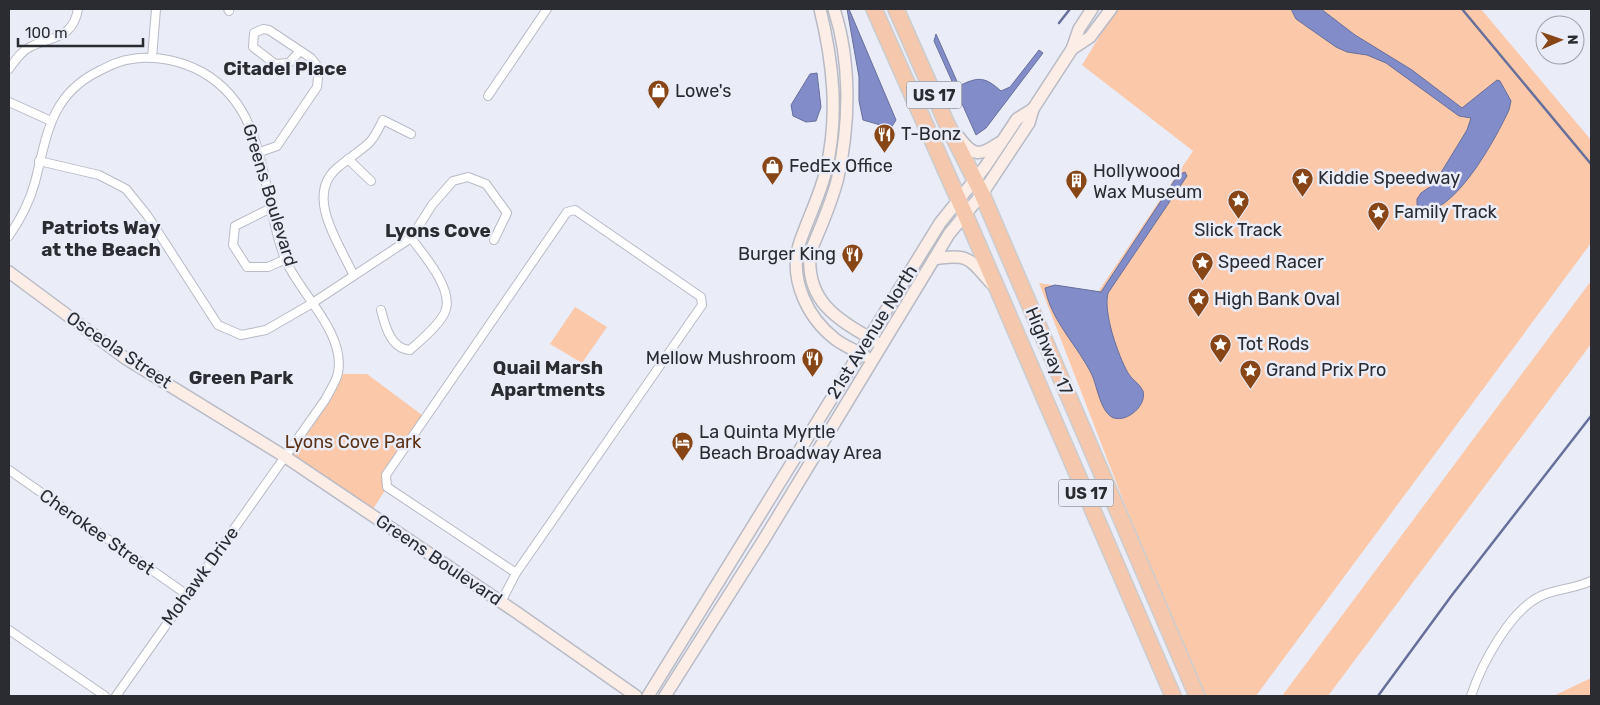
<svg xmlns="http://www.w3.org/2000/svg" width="1600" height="705" viewBox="0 0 1600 705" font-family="Rubik,sans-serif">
	<rect width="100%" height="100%" fill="#eaedf8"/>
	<g fill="#fbc8aa">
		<path d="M1116,9H1481L1591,140V243L1256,696H1199L1039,283L1098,292L1193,151L1082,65Z"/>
		<path d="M1591,281V344L1328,696H1282Z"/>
		<path d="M575,307L607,327L582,363L550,344Z"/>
		<path d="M338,374H367L426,418L387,475V487L370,514L284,456Z"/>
		<path d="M1591,678V696H1553Z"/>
	</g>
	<g fill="#818cc9" stroke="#676f9b">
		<path d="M847,9H849L896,120L891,128L863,120L859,101V77Z"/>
		<path d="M1291,9H1321L1355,35L1412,70L1462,108L1497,80L1500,81L1511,101L1509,110C1496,138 1459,206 1427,211L1417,205V199L1421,193L1434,184L1467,130L1471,118L1459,116L1386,63L1367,55L1347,52L1336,47L1296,19Z"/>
		<path d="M936,34L959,86C979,76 985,77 1001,91L1010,87L1039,50L1043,53L986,128L976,135L934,41Z"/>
		<path d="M817,73L821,107L816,121L806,122L793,116L791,105L810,74Z"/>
		<path d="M1185,172L1187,176L1108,293C1103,313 1118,355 1128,373C1132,380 1140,384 1143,391C1147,405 1128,422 1114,418C1101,414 1097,386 1092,375C1078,346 1051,321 1045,288L1055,285L1101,292L1178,175Z"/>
	</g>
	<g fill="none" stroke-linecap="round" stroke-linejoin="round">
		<g stroke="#676f9b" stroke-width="2.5">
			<path d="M1462,9L1591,164"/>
			<path d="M1059,23L1070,9"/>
			<path d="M1378,696L1452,595L1591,416"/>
		</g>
		<defs>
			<g id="street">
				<path d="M228,9L229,11"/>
				<path d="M152,58L156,9"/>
				<path d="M9,69C15,61 20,52 30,47C52,36 73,39 78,9"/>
				<path d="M488,96L547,9"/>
				<path d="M9,102L51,121"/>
				<path d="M260,152L277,146L317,87L319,68L311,58L269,30L263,29L254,33L253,47L275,64L289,63L300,51"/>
				<path d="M348,159L371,181"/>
				<path d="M39,161L99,175L126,189L147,215L218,325L241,335L266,330L311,304L411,238L432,205L453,181L468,177L486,184L507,213L494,240"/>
				<path d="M271,208L235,226L233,245L247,267H268L286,259"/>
				<path d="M9,236C20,220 30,201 35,182C47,136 50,96 97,72C109,66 120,60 132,59C156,55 182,61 202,72C270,110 260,195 285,259C300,294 346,333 338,373C336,382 329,392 325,400L116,696"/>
				<path d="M353,274C340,245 305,197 336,169C346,160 359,152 369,143C375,137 379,128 383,120L411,134"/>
				<path d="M381,310C385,326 391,349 410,350C420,341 443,322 446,309C452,287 423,254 411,238"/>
				<path d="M9,470L186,594"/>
				<path d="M501,602L516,573L702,305L701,297L575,210L567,212L386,475L387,487L516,573"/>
				<path d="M9,630L105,696"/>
				<path d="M1471,696C1481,665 1511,608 1543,595C1559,589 1576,588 1591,581"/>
			</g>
			<g id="secondary">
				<path d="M820,9C833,62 839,116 826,170C820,196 807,220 799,245C789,280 808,318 835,339C844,346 855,350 865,356"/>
				<path d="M834,9C851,61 850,123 838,177C832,203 820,228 810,253C806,302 837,319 875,341"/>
				<path d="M1072,49L1090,37L1111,9"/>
				<path d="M958,136C973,156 978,157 999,143"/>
				<path d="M934,259C970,253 969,259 992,284"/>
				<path d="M9,272L125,358L284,456L516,612L636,696"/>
				<path d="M648,696L940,223L985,167L1017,119L1033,109"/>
				<path d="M665,696L763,541L934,259L949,234L982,194L1029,123L1033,109L1072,49L1079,29L1092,9"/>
			</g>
			<g id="highway">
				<path d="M874,9L965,214L1173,696"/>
				<path d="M896,9L946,122L982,194L1197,696"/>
			</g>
		</defs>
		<use href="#street" stroke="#b8bac5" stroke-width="10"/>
		<use href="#secondary" stroke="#b8bac5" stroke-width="14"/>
		<use href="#highway" stroke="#ccccce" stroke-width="18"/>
		<use href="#street" stroke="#fff" stroke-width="8"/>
		<use href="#secondary" stroke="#fceee7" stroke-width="11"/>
		<use href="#highway" stroke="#f5c8ae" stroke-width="15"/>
	</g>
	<defs>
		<symbol id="shop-pin" viewBox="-11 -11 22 30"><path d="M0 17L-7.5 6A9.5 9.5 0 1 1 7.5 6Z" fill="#884516" stroke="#eaedf8"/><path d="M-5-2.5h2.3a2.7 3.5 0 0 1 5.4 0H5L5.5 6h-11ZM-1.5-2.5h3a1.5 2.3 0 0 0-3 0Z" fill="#fff"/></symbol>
		<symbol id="restaurant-pin" viewBox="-11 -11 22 30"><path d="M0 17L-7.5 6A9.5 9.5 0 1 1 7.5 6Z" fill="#884516" stroke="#eaedf8"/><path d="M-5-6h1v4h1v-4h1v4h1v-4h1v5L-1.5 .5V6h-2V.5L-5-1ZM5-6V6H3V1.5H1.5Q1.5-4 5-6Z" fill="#fff"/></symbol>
		<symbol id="sight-pin" viewBox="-11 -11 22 30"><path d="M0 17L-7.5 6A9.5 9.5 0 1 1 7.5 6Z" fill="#884516" stroke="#eaedf8"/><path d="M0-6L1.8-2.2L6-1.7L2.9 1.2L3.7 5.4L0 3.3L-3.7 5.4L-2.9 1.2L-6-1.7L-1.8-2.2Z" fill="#fff"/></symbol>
		<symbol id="building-pin" viewBox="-11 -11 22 30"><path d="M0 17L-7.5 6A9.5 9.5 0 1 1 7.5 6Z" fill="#884516" stroke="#eaedf8"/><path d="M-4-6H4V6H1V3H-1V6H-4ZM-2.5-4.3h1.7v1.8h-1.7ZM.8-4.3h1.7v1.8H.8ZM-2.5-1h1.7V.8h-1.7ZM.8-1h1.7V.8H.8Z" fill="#fff"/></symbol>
		<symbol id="hotel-pin" viewBox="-11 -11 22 30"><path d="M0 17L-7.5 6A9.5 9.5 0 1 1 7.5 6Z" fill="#884516" stroke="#eaedf8"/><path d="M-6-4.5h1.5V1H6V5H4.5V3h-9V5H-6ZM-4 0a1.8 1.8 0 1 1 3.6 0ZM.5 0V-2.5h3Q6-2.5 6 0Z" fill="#fff"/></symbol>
	</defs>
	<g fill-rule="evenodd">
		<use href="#shop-pin" x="646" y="78" width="25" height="34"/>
		<use href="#restaurant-pin" x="872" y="122" width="25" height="34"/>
		<use href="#shop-pin" x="760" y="154" width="25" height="34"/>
		<use href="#sight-pin" x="1290" y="166" width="25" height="34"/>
		<use href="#building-pin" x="1064" y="168" width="25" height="34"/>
		<use href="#sight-pin" x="1226" y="188" width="25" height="34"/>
		<use href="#sight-pin" x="1366" y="200" width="25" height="34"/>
		<use href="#restaurant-pin" x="840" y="242" width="25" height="34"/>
		<use href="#sight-pin" x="1190" y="250" width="25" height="34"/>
		<use href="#sight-pin" x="1186" y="286" width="25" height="34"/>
		<use href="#sight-pin" x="1208" y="332" width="25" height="34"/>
		<use href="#restaurant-pin" x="800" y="346" width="25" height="34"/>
		<use href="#sight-pin" x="1238" y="358" width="25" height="34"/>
		<use href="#hotel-pin" x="670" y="430" width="25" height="34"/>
	</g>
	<g text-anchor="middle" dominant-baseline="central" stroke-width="5" stroke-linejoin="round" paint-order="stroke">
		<g fill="#eaedf8" stroke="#64666d" stroke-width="1">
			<rect x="906.5" y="81.5" width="55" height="27" rx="4"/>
			<rect x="1058.5" y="479.5" width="55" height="27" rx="4"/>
		</g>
		<g font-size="16" font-weight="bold" fill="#2b2c31">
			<text x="934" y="95">US 17</text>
			<text x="1086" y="493">US 17</text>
		</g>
		<g font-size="18" fill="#2b2c31" stroke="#eaedf8" text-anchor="start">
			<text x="675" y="91">Lowe's</text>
			<text x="901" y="134">T-Bonz</text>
			<text x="789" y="166">FedEx Office</text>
			<text x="1093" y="171">Hollywood<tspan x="1093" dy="21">Wax Museum</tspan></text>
			<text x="1318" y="178">Kiddie Speedway</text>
			<text x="1394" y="212">Family Track</text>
			<text x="1238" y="230" text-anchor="middle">Slick Track</text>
			<text x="836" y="254" text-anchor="end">Burger King</text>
			<text x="1218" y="262">Speed Racer</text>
			<text x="1214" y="299">High Bank Oval</text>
			<text x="1237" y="344">Tot Rods</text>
			<text x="796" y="358" text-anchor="end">Mellow Mushroom</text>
			<text x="1266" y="370">Grand Prix Pro</text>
			<text x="699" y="432">La Quinta Myrtle<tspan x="699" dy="21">Beach Broadway Area</tspan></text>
		</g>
		<g font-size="18" fill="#2b2c31" stroke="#eaedf8">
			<text transform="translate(270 195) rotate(73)">Greens Boulevard</text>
			<text transform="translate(872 332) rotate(-58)">21st Avenue North</text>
			<text transform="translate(119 350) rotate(34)">Osceola Street</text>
			<text transform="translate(1049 351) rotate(67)">Highway 17</text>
			<text transform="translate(97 532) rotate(35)">Cherokee Street</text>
			<text transform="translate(439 560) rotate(34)">Greens Boulevard</text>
			<text transform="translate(200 576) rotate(-54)">Mohawk Drive</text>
		</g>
		<g font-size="18" fill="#5c3216" stroke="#eaedf8">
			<text x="353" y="442">Lyons Cove Park</text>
		</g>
		<g font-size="19" font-weight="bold" fill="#2b2c31" stroke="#eaedf8">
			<text x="285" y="68">Citadel Place</text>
			<text x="101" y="227">Patriots Way<tspan x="101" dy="22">at the Beach</tspan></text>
			<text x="438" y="230">Lyons Cove</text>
			<text x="548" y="367">Quail Marsh<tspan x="548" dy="22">Apartments</tspan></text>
			<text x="241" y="377">Green Park</text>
		</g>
	</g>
	<rect width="1600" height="705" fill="none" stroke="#2b2c31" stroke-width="20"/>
	<g transform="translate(1560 40) rotate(88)"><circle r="24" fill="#eaedf8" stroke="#9ea0a8"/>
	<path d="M0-4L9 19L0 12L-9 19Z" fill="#884516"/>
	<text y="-8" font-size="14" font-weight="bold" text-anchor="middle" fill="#2b2c31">N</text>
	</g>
	<path d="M18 38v8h125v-8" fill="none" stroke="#2b2c31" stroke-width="2.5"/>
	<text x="25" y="38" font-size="15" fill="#2b2c31" stroke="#eaedf8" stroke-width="4" paint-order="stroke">100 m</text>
</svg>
